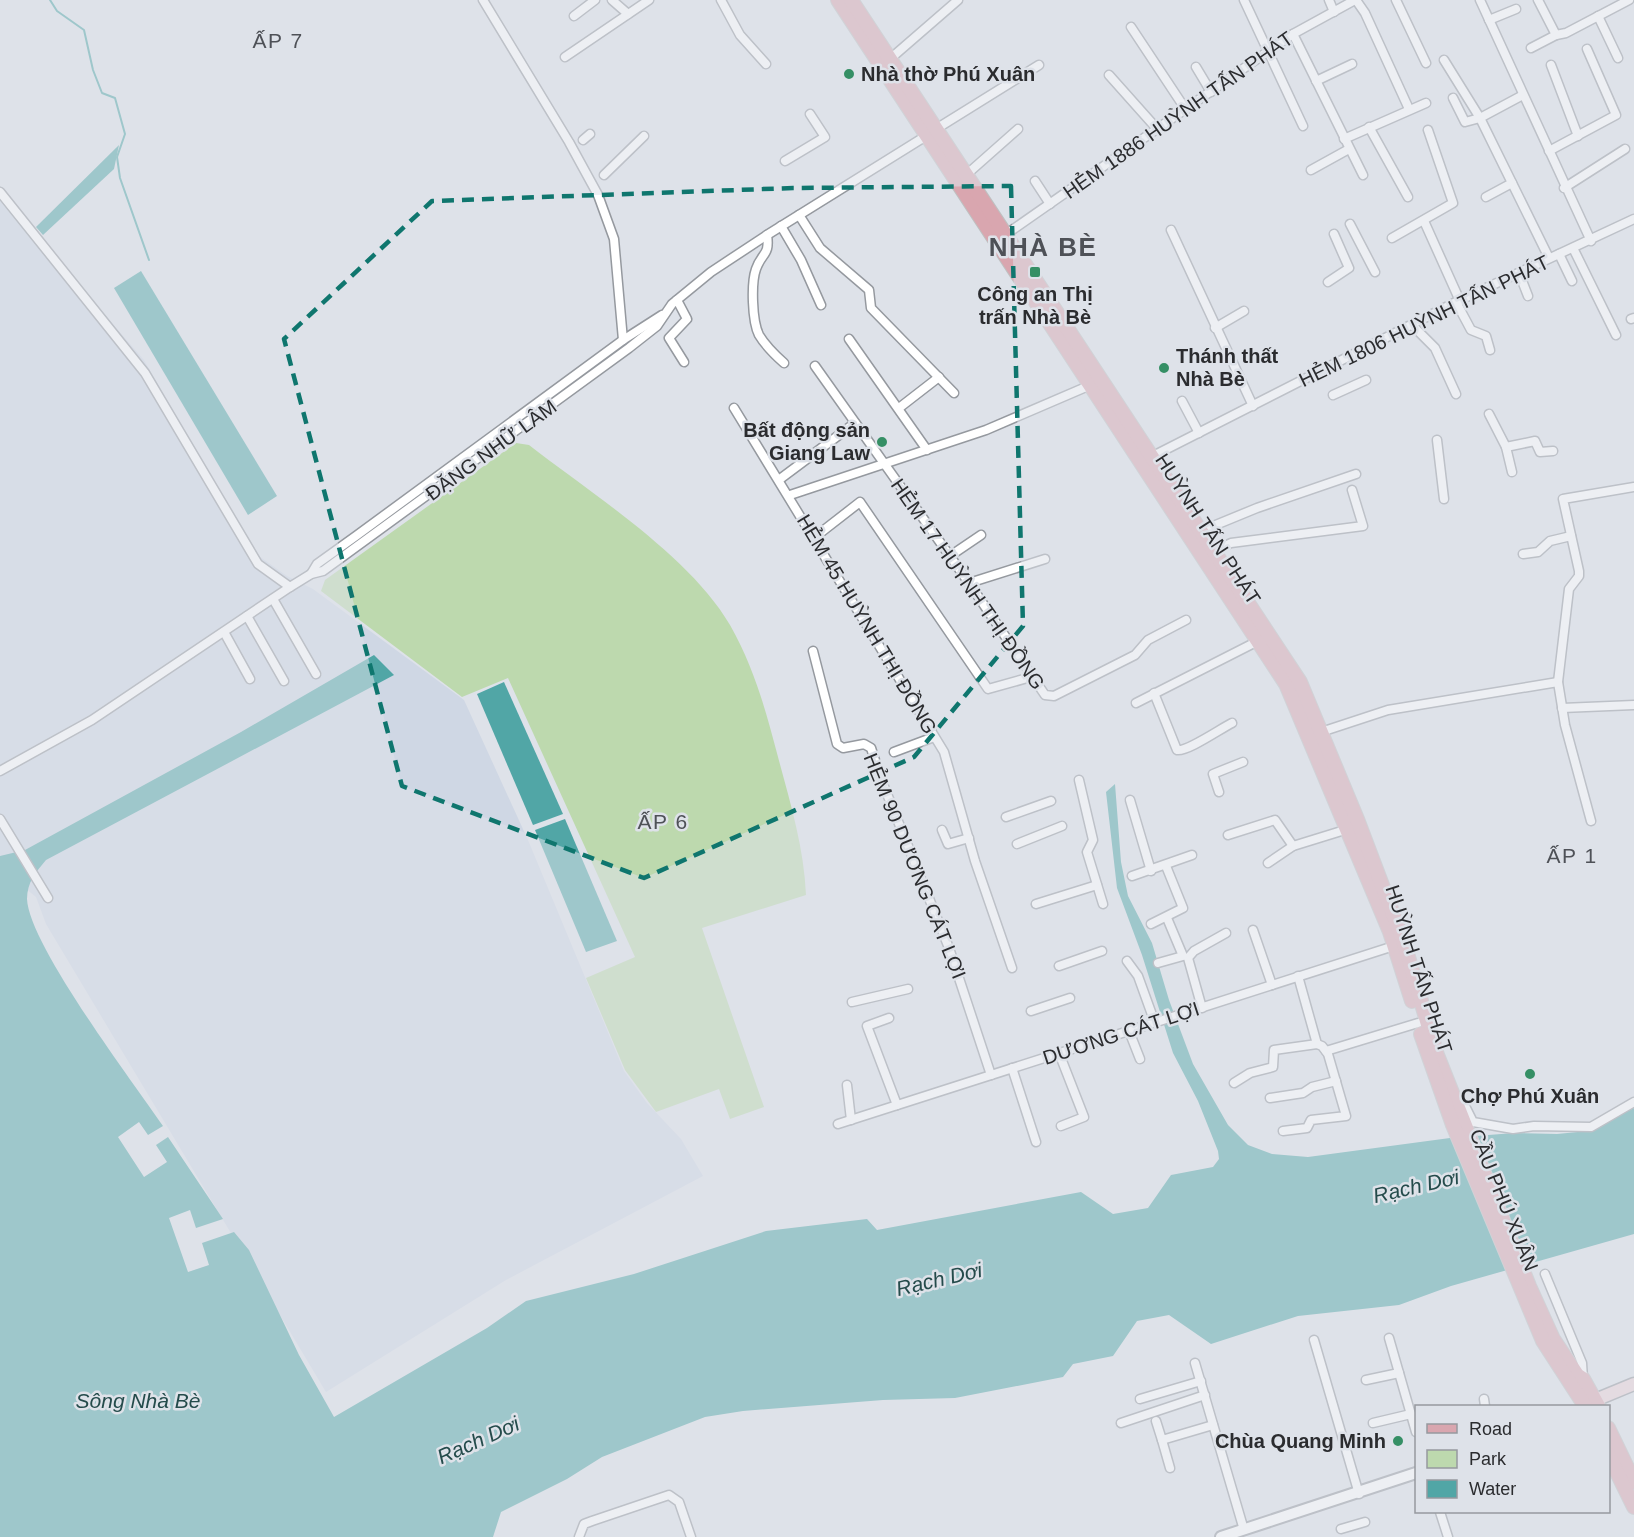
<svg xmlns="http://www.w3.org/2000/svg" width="1634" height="1537" viewBox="0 0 1634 1537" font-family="Arial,sans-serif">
	<rect width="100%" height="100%" fill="#dee2e9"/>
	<path fill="#cfd7e4" d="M0,186L52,254L144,360L256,554L287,576L313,589L464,700L528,840L624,1071L647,1103L681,1139L703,1176L506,1280L326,1392L46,924L36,897L0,868Z"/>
	<path fill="#bdd9ae" d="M516,443L529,445C592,494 690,556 730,625C754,667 766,711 778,757C790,802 804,847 806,895L702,928L764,1107L730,1119L719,1089L656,1112L625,1070L586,978L635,957L508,678L462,697L321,591L325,580Z"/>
	<g fill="#51a6a6">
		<path d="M119,145L114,169L43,235L36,227Z"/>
		<path d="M141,271L277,496L248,515L114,288Z"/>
		<path d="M374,655L394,675L46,860C36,872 27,882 27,899C29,945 133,1082 163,1126L148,1135L139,1122L118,1137L144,1177L167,1162L156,1145L168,1137L223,1219L196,1228L190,1210L169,1218L188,1272L209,1265L202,1243L234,1232L249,1250L299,1355L334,1417L487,1328L526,1301L634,1274L766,1231L867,1219L877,1230L1081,1192L1113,1214L1148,1208L1171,1175L1213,1167L1219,1159L1218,1151L1198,1101L1173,1053L1142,955L1117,888L1106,792L1115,784L1121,862L1128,896L1152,943L1169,1000L1193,1064L1228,1125L1248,1145L1272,1154L1308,1157L1450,1138L1514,1133L1557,1134L1588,1131L1634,1108V1234L1451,1286L1399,1305L1298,1316L1211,1344L1169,1315L1137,1321L1113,1356L1073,1364L1063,1377L955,1398L883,1400L743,1411L705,1417L602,1457L567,1479L501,1512L493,1537H0V856L25,850L241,732Z"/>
		<path d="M504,682L563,814L533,825L477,694Z"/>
		<path d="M565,819L617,941L586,952L535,830Z"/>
	</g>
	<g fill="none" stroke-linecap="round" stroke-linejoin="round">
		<path stroke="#51a6a6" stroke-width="2" d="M50,0L57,11L84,30L93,70L102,93L115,98L125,134L117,157L120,178L149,260"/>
		<defs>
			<g id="minor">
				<path d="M483,0L569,142L598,195L614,239L623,340"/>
				<path d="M612,0L628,14"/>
				<path d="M721,0L740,35L766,64"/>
				<path d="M1244,0L1303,126"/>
				<path d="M1329,0L1334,12"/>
				<path d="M1356,0L1365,13L1409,109"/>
				<path d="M1396,0L1426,63"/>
				<path d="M1480,0L1591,241"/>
				<path d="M1538,0L1556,35L1566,33L1629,0"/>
				<path d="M574,16L595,0"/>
				<path d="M1598,16L1618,58"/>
				<path d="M1489,20L1516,9"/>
				<path d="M1131,27L1186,110"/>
				<path d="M1293,34L1363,175"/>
				<path d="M1531,48L1556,35"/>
				<path d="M565,57L649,0"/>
				<path d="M890,59L958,0"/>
				<path d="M1444,60L1480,118L1465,122L1453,98"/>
				<path d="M1551,65L1578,136"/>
				<path d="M1196,67L1211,92"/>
				<path d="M1109,75L1158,130"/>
				<path d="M1316,81L1352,64"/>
				<path d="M1523,95L1480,118L1549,258"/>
				<path d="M1369,127L1408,197"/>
				<path d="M936,129L1039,65"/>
				<path d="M1344,139L1426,103"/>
				<path d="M583,140L590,134"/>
				<path d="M1549,151L1616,115L1587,49"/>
				<path d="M785,161L825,137L810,114"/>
				<path d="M1311,170L1349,149"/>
				<path d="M604,175L644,136"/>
				<path d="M966,175L1018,129"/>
				<path d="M1035,181L1050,204"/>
				<path d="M1564,188L1625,149"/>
				<path d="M0,192L145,373L258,564L290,587"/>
				<path d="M1486,197L1512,183"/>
				<path d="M799,215L820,248L869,290L871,308L954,393"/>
				<path d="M1424,221L1460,301"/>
				<path d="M1350,224L1375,272"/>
				<path d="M781,226L801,260L821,305"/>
				<path d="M1171,230L1253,406"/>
				<path d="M767,235C770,256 762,252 756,269C751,283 752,321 759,335C765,345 775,355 784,363"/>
				<path d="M1005,235L1293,34L1355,0"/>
				<path d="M1392,238L1453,203L1428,130"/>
				<path d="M1573,248L1616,335"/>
				<path d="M1559,254L1572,281"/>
				<path d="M1519,273L1528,296"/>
				<path d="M1328,282L1349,268L1334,234"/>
				<path d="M677,300L687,319L669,338L684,362"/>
				<path d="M1456,302L1471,330L1486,336L1490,350"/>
				<path d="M1631,319L1634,318"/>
				<path d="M1412,325L1435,348L1456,394"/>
				<path d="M1215,328L1244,311"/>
				<path d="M849,339L927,450"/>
				<path d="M815,366L969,583L1045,695L1054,696L1135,655L1148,640L1186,620"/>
				<path d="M1333,395L1366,380"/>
				<path d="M1182,401L1199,433"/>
				<path d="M734,408L944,752L975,861L1012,968"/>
				<path d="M899,408L939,377"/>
				<path d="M1489,414L1506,447"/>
				<path d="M1437,440L1444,499"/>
				<path d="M1151,457L1456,302L1634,219"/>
				<path d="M1512,472L1506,447L1535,441L1540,452L1553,451"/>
				<path d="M780,479L855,423"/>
				<path d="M790,495L986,430L1093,384"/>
				<path d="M1201,531L1257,508L1356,474"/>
				<path d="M815,537L860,502L988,689L1031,677"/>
				<path d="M1214,551L1231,543L1363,526L1352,490"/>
				<path d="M1523,554L1538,552L1550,541L1571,536"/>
				<path d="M950,556L981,535"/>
				<path d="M311,574L317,564L356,536L623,340L662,315"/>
				<path d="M969,583L1045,559"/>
				<path d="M273,599L316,674"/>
				<path d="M247,616L284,681"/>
				<path d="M224,632L250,679"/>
				<path d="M813,651L837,744L843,748L864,744L871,748L881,779L949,948L991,1075"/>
				<path d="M1154,693L1177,750C1187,752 1220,729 1232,723"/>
				<path d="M1136,703L1258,641"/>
				<path d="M1562,708L1634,705"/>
				<path d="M1321,732L1388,710L1558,682"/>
				<path d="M894,752L934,737"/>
				<path d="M0,771L92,720L290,587L311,574L323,571L629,348L657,326L672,304L711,272L767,235L926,136"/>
				<path d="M1079,780L1093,840L1087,852L1103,904"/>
				<path d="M1219,792L1213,774L1243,762"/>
				<path d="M1130,800L1151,871"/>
				<path d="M1006,817L1051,801"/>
				<path d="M0,819L48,898"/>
				<path d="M1591,821L1565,725L1558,682L1569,589L1579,576V571L1563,499L1634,487"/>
				<path d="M942,830L948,844L969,838"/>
				<path d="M1228,835L1275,820L1293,846L1348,829"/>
				<path d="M1017,844L1062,826"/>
				<path d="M1268,863L1293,846"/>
				<path d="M1132,876L1192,855"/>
				<path d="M1036,904L1097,885"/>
				<path d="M1151,924L1183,908L1166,866"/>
				<path d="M1253,930L1272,985"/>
				<path d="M1127,961L1138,976L1155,1023"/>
				<path d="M1158,963L1183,956L1167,918"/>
				<path d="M1059,966L1102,951"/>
				<path d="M852,1002L908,989"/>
				<path d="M1202,1008L1188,958L1194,951L1226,933"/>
				<path d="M1031,1011L1070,998"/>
				<path d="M889,1018L867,1026L897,1105"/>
				<path d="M1129,1031L1140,1059"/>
				<path d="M1326,1051L1418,1023"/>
				<path d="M1059,1053L1084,1117L1061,1126"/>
				<path d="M1012,1068L1036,1142"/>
				<path d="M1234,1083L1250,1073L1273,1067L1274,1050L1317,1044"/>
				<path d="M847,1085L851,1120"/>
				<path d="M1270,1098L1303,1093L1312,1087L1336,1081"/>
				<path d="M1463,1102L1473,1122L1513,1129L1534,1126L1591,1127L1634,1102"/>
				<path d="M838,1124L1397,945"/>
				<path d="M1283,1131L1307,1128L1311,1120L1346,1116L1328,1054L1322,1046L1317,1044L1298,976"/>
				<path d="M1545,1274L1582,1363L1583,1379"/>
				<path d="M1389,1338L1416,1432"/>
				<path d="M1314,1340L1359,1494"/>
				<path d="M1195,1363L1244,1530"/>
				<path d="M1366,1380L1399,1373"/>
				<path d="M1140,1399L1201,1381"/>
				<path d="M1484,1399L1485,1406"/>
				<path d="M1156,1421L1162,1440L1213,1425"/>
				<path d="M1121,1423L1205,1395"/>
				<path d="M1373,1423L1411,1414"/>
				<path d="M1162,1440L1170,1468"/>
				<path d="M1440,1512L1448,1537"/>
				<path d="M1341,1529L1365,1522"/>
				<path d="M579,1537L584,1524L592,1521L669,1495L679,1502L691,1537"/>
			</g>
			<path id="tertiary" d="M1221,1537L1416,1473"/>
			<path id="secondary" d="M1588,1403L1634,1384"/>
			<g id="primary">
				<path d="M838,0L1286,684L1390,932L1412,1001"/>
				<path d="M851,0L1300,682L1357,819L1404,943L1437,1055L1529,1286L1553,1339L1577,1375L1583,1379L1598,1406"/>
				<path d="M1421,1034L1453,1125L1543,1341L1585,1406"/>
				<path d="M1608,1428L1634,1482"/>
				<path d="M1608,1454L1634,1507"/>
			</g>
		</defs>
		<use href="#minor" stroke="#95999f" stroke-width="11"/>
		<use href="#tertiary" stroke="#95999f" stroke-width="14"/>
		<use href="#secondary" stroke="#95999f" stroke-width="15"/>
		<use href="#primary" stroke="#bfc0c1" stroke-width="16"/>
		<use href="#minor" stroke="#fff" stroke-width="8"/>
		<use href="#tertiary" stroke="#fff" stroke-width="10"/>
		<use href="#secondary" stroke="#ecd2d7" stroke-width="12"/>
		<use href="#primary" stroke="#d9a6af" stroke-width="14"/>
	</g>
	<path d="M0 0H1634V1537H0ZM1011,186L1023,626L914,757L644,878L402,786L284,339L432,201L793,188Z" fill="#dee2e9" fill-opacity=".55" fill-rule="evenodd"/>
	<path fill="none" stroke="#0f766e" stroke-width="4.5" stroke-dasharray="12 8" stroke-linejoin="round" d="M1011,186L1023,626L914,757L644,878L402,786L284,339L432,201L793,188Z"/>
	<g fill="#358f65" stroke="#dee2e9" stroke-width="2">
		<circle cx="849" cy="74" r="6"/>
		<rect x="1029" y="266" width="12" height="12" rx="3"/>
		<circle cx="1164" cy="368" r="6"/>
		<circle cx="882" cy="442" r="6"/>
		<circle cx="1530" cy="1074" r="6"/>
		<circle cx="1398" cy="1441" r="6"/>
	</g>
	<g text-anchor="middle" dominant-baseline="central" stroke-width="5" stroke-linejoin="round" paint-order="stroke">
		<g font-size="20" font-weight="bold" fill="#2b2c2f" stroke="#dee2e9" text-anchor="start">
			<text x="861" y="74">Nhà thờ Phú Xuân</text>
			<text x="1035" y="294" text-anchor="middle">Công an Thị<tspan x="1035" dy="23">trấn Nhà Bè</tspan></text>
			<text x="1176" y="356">Thánh thất<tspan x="1176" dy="23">Nhà Bè</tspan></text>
			<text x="870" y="430" text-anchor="end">Bất động sản<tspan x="870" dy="23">Giang Law</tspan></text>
			<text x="1530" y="1096" text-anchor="middle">Chợ Phú Xuân</text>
			<text x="1386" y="1441" text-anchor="end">Chùa Quang Minh</text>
		</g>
		<g font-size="20" fill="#2b2c2f" stroke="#dee2e9">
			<text transform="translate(1178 115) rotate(-35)">HẺM 1886 HUỲNH TẤN PHÁT</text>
			<text transform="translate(1424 321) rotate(-26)">HẺM 1806 HUỲNH TẤN PHÁT</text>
			<text transform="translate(491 450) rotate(-36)">ĐẶNG NHỮ LÂM</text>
			<text transform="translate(1208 529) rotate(57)">HUỲNH TẤN PHÁT</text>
			<text transform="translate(968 584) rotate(55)">HẺM 17 HUỲNH THỊ ĐỒNG</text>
			<text transform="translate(867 624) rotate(59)">HẺM 45 HUỲNH THỊ ĐỒNG</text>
			<text transform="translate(915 866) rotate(68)">HẺM 90 DƯƠNG CÁT LỢI</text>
			<text transform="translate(1419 969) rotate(72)">HUỲNH TẤN PHÁT</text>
			<text transform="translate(1121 1033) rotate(-18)">DƯƠNG CÁT LỢI</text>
			<text transform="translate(1504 1200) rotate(68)">CẦU PHÚ XUÂN</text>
		</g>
		<g font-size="21" letter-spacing="1.5" fill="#4e5157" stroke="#dee2e9">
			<text x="278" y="40">ẤP 7</text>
			<text x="663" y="821">ẤP 6</text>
			<text x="1572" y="855">ẤP 1</text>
		</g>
		<g font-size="21" font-style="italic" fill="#244b4b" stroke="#dee2e9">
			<text transform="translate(1416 1186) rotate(-13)">Rạch Dơi</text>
			<text transform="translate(939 1279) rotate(-13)">Rạch Dơi</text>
			<text x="138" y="1400">Sông Nhà Bè</text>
			<text transform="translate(478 1440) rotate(-24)">Rạch Dơi</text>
		</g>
		<g font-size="26" font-weight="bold" letter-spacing="1.5" fill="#4e5157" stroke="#dee2e9">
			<text x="1043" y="247">NHÀ BÈ</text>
		</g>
	</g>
	<rect x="1415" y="1405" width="195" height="108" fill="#dee2e9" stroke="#96999f" stroke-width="1.5"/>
	<rect x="1427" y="1424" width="30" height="9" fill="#d9a6af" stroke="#96999f" stroke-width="1.5"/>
	<text x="1469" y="1435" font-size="18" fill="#2b2c2f">Road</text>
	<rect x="1427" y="1450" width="30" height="18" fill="#bdd9ae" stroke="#96999f" stroke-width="1.5"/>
	<text x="1469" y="1465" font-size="18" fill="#2b2c2f">Park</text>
	<rect x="1427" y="1480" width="30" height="18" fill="#51a6a6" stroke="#96999f" stroke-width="1.5"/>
	<text x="1469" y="1495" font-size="18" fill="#2b2c2f">Water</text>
</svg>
